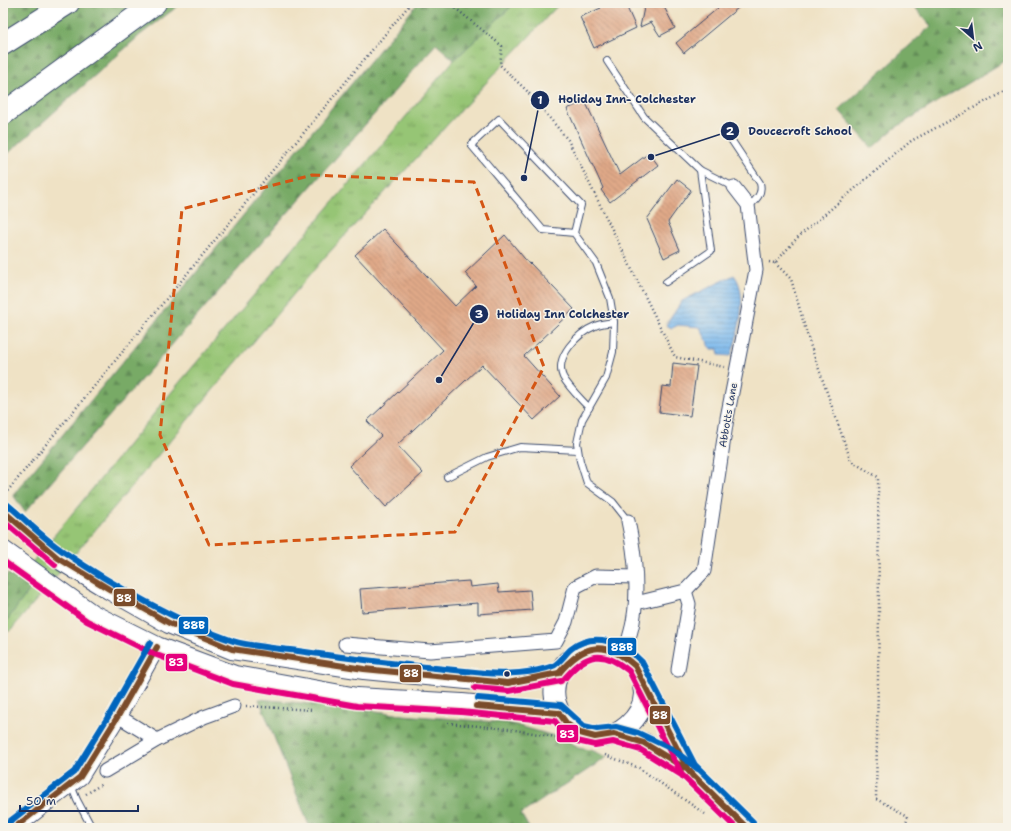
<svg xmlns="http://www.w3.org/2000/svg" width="1011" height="831" viewBox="0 0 1011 831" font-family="'Shantell Sans',sans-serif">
	<defs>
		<pattern id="grass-tufts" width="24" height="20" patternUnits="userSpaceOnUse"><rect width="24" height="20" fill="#96c574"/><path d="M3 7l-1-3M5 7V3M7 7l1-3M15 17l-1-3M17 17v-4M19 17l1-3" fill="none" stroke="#7aa062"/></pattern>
		<pattern id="forest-firs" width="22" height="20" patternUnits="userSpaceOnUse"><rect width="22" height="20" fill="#78aa66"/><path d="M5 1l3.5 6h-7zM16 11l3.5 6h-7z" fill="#628b57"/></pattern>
		<pattern id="water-rules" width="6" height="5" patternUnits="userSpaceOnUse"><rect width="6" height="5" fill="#7cb9ee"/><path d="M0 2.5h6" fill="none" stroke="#6597c4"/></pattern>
		<pattern id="building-back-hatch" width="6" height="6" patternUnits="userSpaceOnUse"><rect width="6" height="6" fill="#e0a988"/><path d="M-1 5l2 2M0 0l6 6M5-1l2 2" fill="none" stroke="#b58a72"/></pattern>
	</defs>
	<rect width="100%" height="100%" fill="#f7f3e8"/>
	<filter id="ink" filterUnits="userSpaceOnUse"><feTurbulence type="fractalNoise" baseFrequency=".025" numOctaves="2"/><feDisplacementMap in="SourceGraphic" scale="8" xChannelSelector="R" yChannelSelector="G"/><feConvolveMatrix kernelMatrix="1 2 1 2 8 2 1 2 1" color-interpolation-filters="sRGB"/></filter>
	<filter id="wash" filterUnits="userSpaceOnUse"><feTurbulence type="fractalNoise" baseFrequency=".012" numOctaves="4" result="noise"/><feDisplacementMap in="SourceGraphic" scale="16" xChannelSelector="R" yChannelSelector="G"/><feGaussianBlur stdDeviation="0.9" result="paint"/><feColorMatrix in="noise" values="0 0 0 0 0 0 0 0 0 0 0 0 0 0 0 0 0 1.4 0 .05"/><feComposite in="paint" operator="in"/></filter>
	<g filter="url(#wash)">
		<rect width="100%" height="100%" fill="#efe2c5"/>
		<path fill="url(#grass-tufts)" stroke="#587a69" d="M515,3H560L325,257L11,630L3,634V598L179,383L454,60Z"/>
		<g fill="url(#forest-firs)" stroke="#4a6c62">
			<path d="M3,3H182L140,35L3,158Z"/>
			<path d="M418,3H515L454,60L436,44L25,512L13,495Z"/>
			<path d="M911,3H1008V59L895,128L872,148L839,110L931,26Z"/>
			<path d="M8,573L30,589L3,626V579Z"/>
			<path d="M259,699L363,709L403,715L509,723L565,739L578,748L591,750L607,757L521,814L529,828H310Z"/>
		</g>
		<path fill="url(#water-rules)" stroke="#4c74a6" d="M734,275C749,293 738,336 731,356L719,355L718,349H711L700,327L678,325L672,328L666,325L682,301Z"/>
		<g id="blocks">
			<g fill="url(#building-back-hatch)">
				<path d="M599,3H625L636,28L594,48L580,17L601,8Z"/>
				<path d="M645,3H662L675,28L660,36L651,22L640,27Z"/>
				<path d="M714,3H744L684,53L676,43L718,8Z"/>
				<path d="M585,101L620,175L649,153L658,165L610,202L601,190L603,188L567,109Z"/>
				<path d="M677,179L691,190L668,222L680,250L664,258L647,219Z"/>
				<path d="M383,229L455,306L476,286L465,273L505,235L529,264L530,263L574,309L524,356L560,396L534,420L482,365L397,445L423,473L386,507L349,466L381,436L367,421L443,350L355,255Z"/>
				<path d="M673,363L697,366L690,416L659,412L662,386L671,387Z"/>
				<path d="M469,581L470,587L498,584L499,592L530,590L532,610L478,614V603L362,612L360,589Z"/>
			</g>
		</g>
	</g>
	<g filter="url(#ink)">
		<use href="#blocks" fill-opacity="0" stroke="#3b4a6d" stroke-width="1"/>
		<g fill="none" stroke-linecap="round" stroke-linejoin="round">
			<defs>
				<g id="service">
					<path d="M607,61L644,117L700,170L711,251L666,282"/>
					<path d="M730,138L760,183C763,194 756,200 748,207"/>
					<path d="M700,170L734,187"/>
					<path d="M574,233L581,205L499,119L471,145L543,230L574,233L596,263L610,298L614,322L613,352L606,378L582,420L577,443L580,461L587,483L613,502L628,521"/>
					<path d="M589,408C581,399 569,388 563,377C554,357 578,333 595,326C601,323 608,323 614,322"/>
					<path d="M447,477L487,457L520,447L578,450"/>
					<path d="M71,785L77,800L92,828"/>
				</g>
				<g id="minor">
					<path d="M636,603L685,591L704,571L727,418L756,270L748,205L734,187"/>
					<path d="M345,644L430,651L556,641L566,622L575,587L596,576L635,577"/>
					<path d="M624,655C627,644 631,633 633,622C639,589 635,553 628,521"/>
					<path d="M678,670L689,604L685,591"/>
					<path d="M118,716L157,740L204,717L234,706"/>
					<path d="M105,771L157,740"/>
				</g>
				<path id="tertiary" d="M14,828L80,777L118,716L157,647"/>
				<g id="primary">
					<path d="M3,511L58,558L109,589L169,623L232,649L364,669L508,683L559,673"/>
					<path d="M3,551L91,614L157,647L235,676L357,698L462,704L559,713"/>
					<path d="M642,679C642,684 644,689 644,694C643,718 618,740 594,737C565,733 545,700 559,673C570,650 602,640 624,655C633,661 637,670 642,679L688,770"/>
					<path d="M614,734L644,743L688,770L747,828"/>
				</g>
				<g id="trunk">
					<path d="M3,44L68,3"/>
					<path d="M3,114L155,3"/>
				</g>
			</defs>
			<use href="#service" stroke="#3b4a6d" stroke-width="8"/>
			<use href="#minor" stroke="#3b4a6d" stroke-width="15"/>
			<use href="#tertiary" stroke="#3b4a6d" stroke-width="18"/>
			<use href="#primary" stroke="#3b4a6d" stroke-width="22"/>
			<use href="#trunk" stroke="#3b4a6d" stroke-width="24"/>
			<g stroke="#3b4a6d" stroke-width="2.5" stroke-dasharray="1 3" stroke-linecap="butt">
				<path d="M449,3L502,46L500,65L527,91L568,140L675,357L724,367"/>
				<path d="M769,262L775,263L798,237L911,141L998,95L1008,88"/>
				<path d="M775,263L791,279L809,341L851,461L878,477L879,616L876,799L908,816L904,828"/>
				<path d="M5,494L411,3"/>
				<path d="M246,706L313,710"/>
				<path d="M448,723L509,729L556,737"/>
				<path d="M605,755L639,768L705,814"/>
				<path d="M86,794L102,784"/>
			</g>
			<use href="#service" stroke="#fff" stroke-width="6"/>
			<use href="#minor" stroke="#fff" stroke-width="13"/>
			<use href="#tertiary" stroke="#fff" stroke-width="16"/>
			<use href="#primary" stroke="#fff" stroke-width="20"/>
			<use href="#trunk" stroke="#fff" stroke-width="22"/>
			<defs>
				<g id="bus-1">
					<path d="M3,511L58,558L109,589L169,623L232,649L364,669L508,683L559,673"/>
					<path d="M559,673C584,643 605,640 635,666L688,770L747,828"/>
					<path d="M476,706L559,713"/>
					<path d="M559,713L567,724L580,733L595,737L614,734L644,743L688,770L693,776"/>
					<path d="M14,828L80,777L118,716L157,647"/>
				</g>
				<g id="bus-2">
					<path d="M3,521L55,565"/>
					<path d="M3,561L87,621L154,654L233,684L357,706L461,712L555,721L562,730L577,741L595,745L613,742L641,750L683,776L736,828"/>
					<path d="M565,678C586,653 603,649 629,671L683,777"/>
					<path d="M475,688L509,691L561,681"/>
				</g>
				<g id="bus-3">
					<path d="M8,505C26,520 44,539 64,552C112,585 178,622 233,641C253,647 277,648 298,651C360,660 422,667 485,673C504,675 535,673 553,666C559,664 565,654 571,649C594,631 623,642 642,662L695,765L753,822"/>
					<path d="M478,698L561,705L584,726L597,729L616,727L638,733L672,749L698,769"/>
					<path d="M9,822L74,772L111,712L150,643"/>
				</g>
			</defs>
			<use href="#bus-1" stroke="#f7f3e8" stroke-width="9"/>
			<use href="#bus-2" stroke="#f7f3e8" stroke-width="9"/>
			<use href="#bus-3" stroke="#f7f3e8" stroke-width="9"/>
			<use href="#bus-1" stroke="#7a4b2a" stroke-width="6"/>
			<use href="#bus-2" stroke="#e5007d" stroke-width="6"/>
			<use href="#bus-3" stroke="#0065bd" stroke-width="6"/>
		</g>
	</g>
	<path fill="none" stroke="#d45514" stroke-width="3" stroke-dasharray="8 5" stroke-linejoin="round" d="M312,175L474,182L544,367L455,532L209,545L160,435L182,209Z"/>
	<circle fill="#1b2f5e" stroke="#f7f3e8" stroke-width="1.5" cx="507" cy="674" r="3.5"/>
	<g text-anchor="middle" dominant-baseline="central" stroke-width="3" stroke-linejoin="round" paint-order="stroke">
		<g font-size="10" fill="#1b2f5e" stroke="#f7f3e8">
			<text transform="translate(728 415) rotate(-80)">Abbotts Lane</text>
		</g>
	</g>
	<path fill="none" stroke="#1b2f5e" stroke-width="1.5" d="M524 178L540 100M651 157L730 131M439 380L479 314"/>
	<g fill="#1b2f5e" stroke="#f7f3e8" stroke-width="1.5">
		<circle cx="524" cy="178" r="4"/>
		<circle cx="651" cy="157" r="4"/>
		<circle cx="439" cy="380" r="4"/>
		<circle cx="540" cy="100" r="10"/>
		<circle cx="730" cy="131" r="10"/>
		<circle cx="479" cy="314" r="10"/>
	</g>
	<g font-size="12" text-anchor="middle" font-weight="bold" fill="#fff">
		<text x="540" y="104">1</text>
		<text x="730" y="135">2</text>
		<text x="479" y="318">3</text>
	</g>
	<g font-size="11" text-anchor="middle" font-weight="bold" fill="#1b2f5e" stroke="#f7f3e8" stroke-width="3" stroke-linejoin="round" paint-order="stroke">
		<text x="627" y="103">Holiday Inn- Colchester</text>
		<text x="800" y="135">Doucecroft School</text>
		<text x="563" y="318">Holiday Inn Colchester</text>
	</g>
	<g stroke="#f7f3e8" stroke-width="1.5">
		<rect x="113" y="588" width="23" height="19" rx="4" fill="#7a4b2a"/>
		<rect x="178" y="616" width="31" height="19" rx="4" fill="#0065bd"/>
		<rect x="607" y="637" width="30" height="19" rx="4" fill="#0065bd"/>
		<rect x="165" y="653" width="23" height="19" rx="4" fill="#e5007d"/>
		<rect x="399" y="664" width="23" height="19" rx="4" fill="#7a4b2a"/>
		<rect x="649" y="705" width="22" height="20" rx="4" fill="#7a4b2a"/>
		<rect x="556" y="724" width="23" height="19" rx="4" fill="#e5007d"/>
	</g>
	<g font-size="11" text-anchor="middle" font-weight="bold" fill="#fff">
		<text x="124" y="602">88</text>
		<text x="194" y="629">88B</text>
		<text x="622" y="651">88B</text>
		<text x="176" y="666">83</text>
		<text x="411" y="677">88</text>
		<text x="660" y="719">88</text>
		<text x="567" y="738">83</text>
	</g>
	<rect width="1011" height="831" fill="none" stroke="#f7f3e8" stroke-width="16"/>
	<g transform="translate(973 38) rotate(152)" stroke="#f7f3e8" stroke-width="3" paint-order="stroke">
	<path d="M0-3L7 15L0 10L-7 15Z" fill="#1b2f5e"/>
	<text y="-6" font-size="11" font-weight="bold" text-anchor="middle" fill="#1b2f5e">N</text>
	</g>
	<path d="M20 805v6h118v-6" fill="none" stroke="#1b2f5e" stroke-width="2"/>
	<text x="26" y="805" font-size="12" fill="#1b2f5e" stroke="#f7f3e8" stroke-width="3" paint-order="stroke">50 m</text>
</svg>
